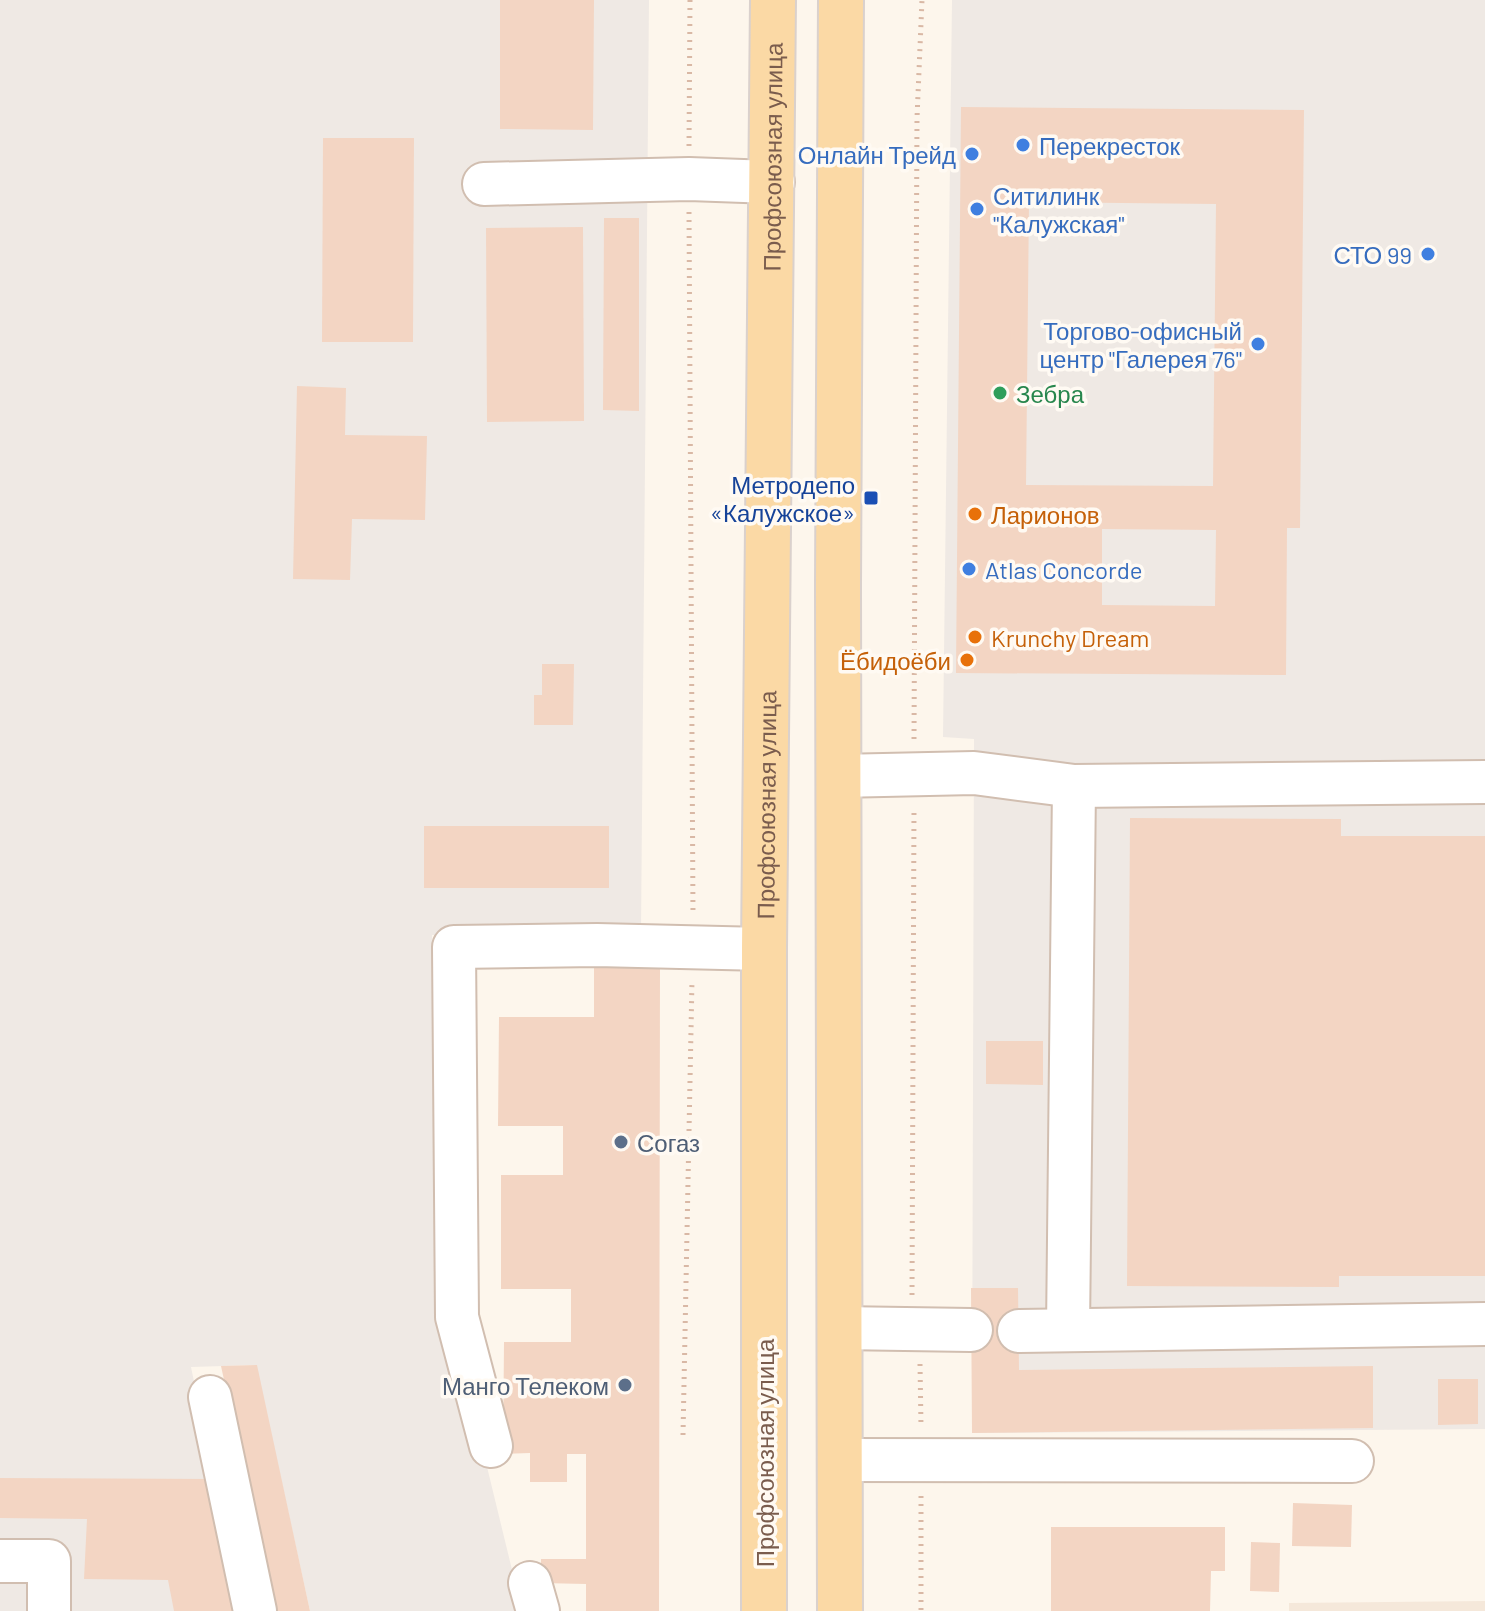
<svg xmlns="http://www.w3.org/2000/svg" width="1485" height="1611" viewBox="0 0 1485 1611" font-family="Barlow,sans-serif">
	<rect width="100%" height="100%" fill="#fdf6ec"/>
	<path fill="#f5e8da" d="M1485,1601V1611H1289V1603Z"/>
	<g fill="#efe9e4">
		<path d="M0,0H649L641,932L432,935L438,1243L446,1298L522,1611H310L256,1365L191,1367L241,1611H0Z"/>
		<path d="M952,0H1485V1429L972,1433L974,739L943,737Z"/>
	</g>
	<g fill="#f3d5c3" fill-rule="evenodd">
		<path d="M500,0H594L593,130L500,129Z"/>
		<path d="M961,107L1304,110L1300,528H1287L1286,675L956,673ZM1029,202L1216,204L1213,486L1026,485ZM1102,529L1216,530L1215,606L1102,605Z"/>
		<path d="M323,138H414L413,342H322Z"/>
		<path d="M604,218H639V411L603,410Z"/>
		<path d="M583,227L584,421L487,422L486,228Z"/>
		<path d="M297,386L346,388L345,435L427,436L425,520L352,519L350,580L293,579Z"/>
		<path d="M542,664H574L573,725H534V695H542Z"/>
		<path d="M1130,818L1341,819V836H1485V1276H1339V1287L1127,1286Z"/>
		<rect x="424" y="826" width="185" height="62"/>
		<path d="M594,965H660L659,1611H586V1584L541,1583V1559H586V1454H567V1482H530V1453L503,1454L504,1342H571V1289H501V1175H563V1126H498L499,1017H594Z"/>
		<path d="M986,1041H1043V1085L986,1084Z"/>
		<path d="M971,1288H1018L1019,1370L1373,1366V1428L972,1433Z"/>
		<path d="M257,1365L310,1611H274L221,1366Z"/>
		<path d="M1438,1379H1478V1424L1438,1425Z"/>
		<path d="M0,1478L216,1479L240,1611H174L168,1580L84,1579L87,1519L0,1518Z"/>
		<path d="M1293,1503L1352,1505L1351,1547L1292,1546Z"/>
		<path d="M1051,1527H1225V1571H1211L1210,1611H1051Z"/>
		<path d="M1251,1542L1280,1543L1279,1592L1250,1591Z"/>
	</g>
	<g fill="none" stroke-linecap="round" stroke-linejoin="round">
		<defs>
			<g id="minor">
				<path d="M484,184L689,179L773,182"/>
				<path d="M838,776L974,773L1074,786L1485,782"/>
				<path d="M839,1328L971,1330"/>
				<path d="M1068,1330L1074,786"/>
				<path d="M1019,1331L1485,1324"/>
				<path d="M210,1397L255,1611"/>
				<path d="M491,1446L457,1317L454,947L597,945L764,949"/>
				<path d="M840,1460L1352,1461"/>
				<path d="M0,1561H49V1611"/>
				<path d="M530,1583L538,1611"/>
			</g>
			<g id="major">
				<path id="s1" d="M764,1611V949L773,0"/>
				<path d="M840,1611L838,586L841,0"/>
			</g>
		</defs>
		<use href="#minor" stroke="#d1beb0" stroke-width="46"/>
		<use href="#major" stroke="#dad1cd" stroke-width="48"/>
		<g stroke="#d9b8a5" stroke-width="5" stroke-dasharray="2 6" stroke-linecap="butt">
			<path d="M689,146L690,0"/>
			<path d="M689,212L693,914"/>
			<path d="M914,739L917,118L922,0"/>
			<path d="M912,1295L914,809"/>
			<path d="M920,1364L921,1426"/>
			<path d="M683,1435L692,980"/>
			<path d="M921,1496V1611"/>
		</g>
		<use href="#minor" stroke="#fff" stroke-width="42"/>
		<use href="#major" stroke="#fbd9a5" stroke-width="44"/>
	</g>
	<g fill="#3f7fe0" stroke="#fffaf3" stroke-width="3">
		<circle cx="1023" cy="145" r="8"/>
		<circle cx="972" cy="154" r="8"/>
		<circle cx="977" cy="209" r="8"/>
		<circle cx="1428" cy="254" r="8"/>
		<circle cx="1258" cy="344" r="8"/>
		<circle cx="969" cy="569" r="8"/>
	</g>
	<circle fill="#2e9e5b" stroke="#fffaf3" stroke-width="3" cx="1000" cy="393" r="8"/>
	<rect fill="#1a4fb4" stroke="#fffaf3" stroke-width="3" x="863" y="490" width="16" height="16" rx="4"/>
	<g fill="#e8710a" stroke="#fffaf3" stroke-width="3">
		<circle cx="975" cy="514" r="8"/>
		<circle cx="975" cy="637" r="8"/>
		<circle cx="967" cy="660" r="8"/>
	</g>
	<g fill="#5c6f8a" stroke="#fffaf3" stroke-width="3">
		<circle cx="621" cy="1142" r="8"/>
		<circle cx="625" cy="1385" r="8"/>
	</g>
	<g text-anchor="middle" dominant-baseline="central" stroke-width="7" stroke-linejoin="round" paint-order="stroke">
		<g font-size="24" fill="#366cbe" stroke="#fffaf3" text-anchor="start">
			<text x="1039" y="145">Перекресток</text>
			<text x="956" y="154" text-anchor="end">Онлайн Трейд</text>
			<text x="993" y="195">Ситилинк<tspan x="993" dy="28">"Калужская"</tspan></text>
			<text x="1412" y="254" text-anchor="end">СТО 99</text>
			<text x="1242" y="330" text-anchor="end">Торгово-офисный<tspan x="1242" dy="28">центр "Галерея 76"</tspan></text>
			<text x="985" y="569">Atlas Concorde</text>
		</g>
		<g font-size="24" fill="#7a5c4d" stroke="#fffaf3">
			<text stroke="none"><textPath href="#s1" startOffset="1454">Профсоюзная улица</textPath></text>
			<text stroke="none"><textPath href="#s1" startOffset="806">Профсоюзная улица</textPath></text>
			<text transform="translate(764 1453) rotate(-90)">Профсоюзная улица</text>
		</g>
		<g font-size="24" fill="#27864d" stroke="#fffaf3" text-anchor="start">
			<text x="1016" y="393">Зебра</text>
		</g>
		<g font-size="24" fill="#164399" stroke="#fffaf3" text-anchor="end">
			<text x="855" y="484">Метродепо<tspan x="855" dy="28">«Калужское»</tspan></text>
		</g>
		<g font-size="24" fill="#c56008" stroke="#fffaf3" text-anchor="start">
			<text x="991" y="514">Ларионов</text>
			<text x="991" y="637">Krunchy Dream</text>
			<text x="951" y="660" text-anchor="end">Ёбидоёби</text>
		</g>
		<g font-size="24" fill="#4e5e75" stroke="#fffaf3" text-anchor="start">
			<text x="637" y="1142">Согаз</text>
			<text x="609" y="1385" text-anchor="end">Манго Телеком</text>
		</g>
	</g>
</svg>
